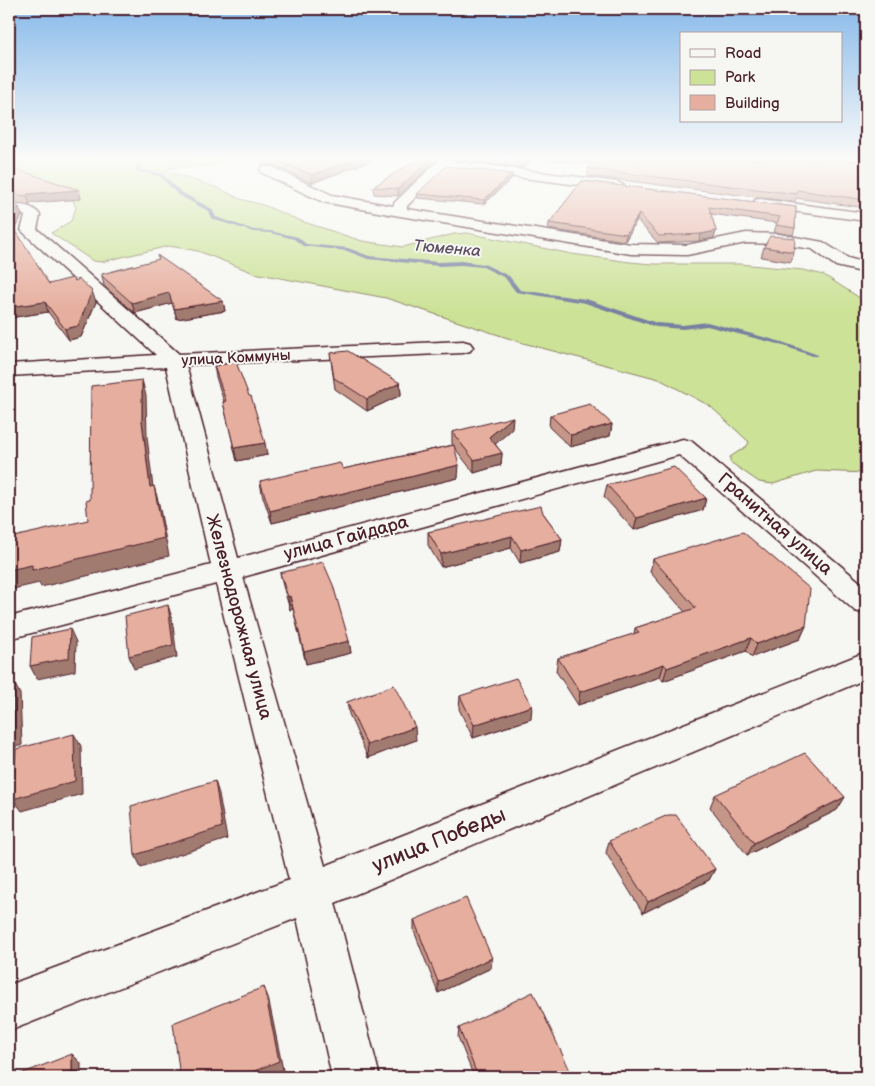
<svg xmlns="http://www.w3.org/2000/svg" width="875" height="1086" viewBox="0 0 875 1086" font-family="'Balsamiq Sans',sans-serif">
	<rect width="100%" height="100%" fill="#f6f6f2"/>
	<filter id="ink" filterUnits="userSpaceOnUse"><feTurbulence type="fractalNoise" baseFrequency=".02" numOctaves="2"/><feDisplacementMap in="SourceGraphic" scale="10" xChannelSelector="R" yChannelSelector="G"/><feConvolveMatrix kernelMatrix="1 2 1 2 8 2 1 2 1" color-interpolation-filters="sRGB"/></filter>
	<g filter="url(#ink)">
		<path fill="#cce297" stroke="#8b8061" d="M9,159H145L153,160L224,159L223,161L203,167H175L165,171L218,188L240,199L263,205L301,221L362,241L403,247L454,234L467,233L572,254L630,262L652,264H740L803,270L824,275L866,302V473L816,471L773,484L759,482L730,462V457L747,446L749,442L710,406L659,379L523,343L386,298L254,273L198,251L169,246L101,262L93,261L51,233L71,221L76,208L68,188L9,172Z"/>
		<g fill="none" stroke-linecap="round" stroke-linejoin="round">
			<path fill="#7780a0" fill-rule="evenodd" d="M123,159H136L142,164L139,169L162,174L181,192L212,209L216,217L254,230L270,231L298,237L306,244L348,248L369,256L439,262L461,261L484,264L509,276L520,290L586,299L657,323L683,325L707,322L782,342L818,355L817,356H813L778,344L707,326L683,329L656,327L585,303L516,292L505,278L483,267L461,265L439,266L368,259L347,251L303,246L294,239L270,233L254,232L212,219L208,211L177,194L160,176L135,171L138,164L134,161Z"/>
			<defs>
				<g id="minor">
					<path d="M440,159H453L452,161L618,182L625,186L618,190L445,168L407,206V209L631,244L687,245L746,233L779,234L823,242L848,258L866,263V273L836,266L812,249L779,244L746,243L687,255L631,254L400,216L323,202L262,173L260,170L262,167H272L332,195L393,206L395,202Z"/>
					<path d="M760,199L866,213V221L755,206L753,203L755,200Z"/>
					<path d="M9,205C21,205 32,204 40,215L37,229L179,354L463,341L470,343L473,347L470,351L463,353L186,365L238,558L683,439L691,441L866,587V614L855,611L679,455L243,577L325,866L866,652V679L335,903L380,1077H332L297,918L9,1031V985L289,880L216,584L9,639V617L211,565L166,367L9,376V364L156,355L24,233L21,230L25,216L22,214L9,213Z"/>
				</g>
			</defs>
			<use href="#minor" stroke="#4a1f2b" stroke-width="3"/>
			<use href="#minor" fill="#f6f6f2" fill-rule="evenodd"/>
		</g>
		<g fill="#c69688" stroke="#4a1f2b">
			<path d="M262,159H375L312,183L273,165H262Z"/>
			<path d="M418,159L398,196L374,194L373,187Z"/>
			<path d="M454,159H533L523,168L455,159Z"/>
			<path d="M542,159H837L866,162V208L796,198L795,202L589,176V175H588L589,167L592,164Z"/>
			<path d="M9,167L79,190L81,199L31,203L30,205L9,203V204Z"/>
			<path d="M512,178L484,204L418,198L417,194Z"/>
			<path d="M582,181L796,207L795,228L793,235L774,232L777,223L711,214L716,231L714,238L699,241L658,243L637,220L625,241L548,229L549,223Z"/>
			<path d="M9,205L22,216L14,229L49,284L96,302L81,337L69,340L48,312L9,318Z"/>
			<path d="M764,247L794,252L791,262L761,257Z"/>
			<path d="M102,276L223,301L225,311L177,319L172,303L135,313L104,286Z"/>
			<path d="M330,353L400,383L401,395L367,411L335,389Z"/>
			<path d="M214,366L267,455L237,461L223,402H224L216,377Z"/>
			<path d="M550,415L612,424L610,436L570,447L549,427Z"/>
			<path d="M512,429L495,444L502,453L501,465L474,473L454,447L458,478L272,523L262,494L260,481L343,469L453,445L452,444V432Z"/>
			<path d="M607,485L706,498L703,510L634,530L604,497Z"/>
			<path d="M543,513L562,539L560,552L520,563L511,548L441,567L428,545V532Z"/>
			<path d="M653,559L806,626L800,639L752,657L746,651L663,681L660,677L578,705L556,671L558,658L634,634L635,628L685,612L650,572Z"/>
			<path d="M280,573L349,641L351,653L306,664L293,609L290,610L283,586Z"/>
			<path d="M460,696L531,719L473,738L459,709Z"/>
			<path d="M347,702L416,740L368,758L349,714Z"/>
			<path d="M715,795L845,797L837,810L747,855L710,807Z"/>
			<path d="M866,798V805L863,802Z"/>
			<path d="M609,841L715,869L709,880L643,913L606,853Z"/>
			<path d="M414,920L492,958L491,968L438,993L414,931Z"/>
			<path d="M459,1028L573,1077H474L458,1037Z"/>
		</g>
		<g fill="#a17a6f" stroke="#4a1f2b">
			<path d="M356,159H375L312,183V175Z"/>
			<path d="M431,159H438L398,196V189Z"/>
			<path d="M526,159H533L523,168L524,161Z"/>
			<path d="M512,174V178L484,204V200Z"/>
			<path d="M79,190L81,199L31,203L30,205L27,196L28,194Z"/>
			<path d="M19,207L22,216L13,231L10,221Z"/>
			<path d="M639,214L637,220L625,241L626,234Z"/>
			<path d="M716,231L714,238L699,241L701,234Z"/>
			<path d="M92,291L96,302L81,337L69,340L65,329Z"/>
			<path d="M169,293L172,303L135,313L132,303Z"/>
			<path d="M223,301L225,311L177,319L174,309Z"/>
			<path d="M45,302L48,312L9,318V307Z"/>
			<path d="M142,380L146,396L147,437L155,505L150,487L142,421Z"/>
			<path d="M400,383L401,395L367,411V399Z"/>
			<path d="M513,417L512,429L489,450V437Z"/>
			<path d="M612,424L610,436L570,447L571,435Z"/>
			<path d="M265,443L267,455L237,461L234,448Z"/>
			<path d="M502,453L501,465L474,473V460Z"/>
			<path d="M459,465L458,478L272,523L270,511Z"/>
			<path d="M154,486L159,504L169,556L41,587L39,583L9,590V570Z"/>
			<path d="M706,498L703,510L634,530L637,518Z"/>
			<path d="M512,536L511,548L441,567V554Z"/>
			<path d="M562,539L560,552L520,563L521,550Z"/>
			<path d="M290,596L293,609L290,610L288,597Z"/>
			<path d="M168,605L172,618L177,657L134,669L129,656Z"/>
			<path d="M806,626L800,639L752,657L757,644Z"/>
			<path d="M70,629L76,642L75,671L37,679L30,666Z"/>
			<path d="M751,638L746,651L663,681L667,668Z"/>
			<path d="M349,641L351,653L306,664L304,652Z"/>
			<path d="M664,664L660,677L578,705L580,692Z"/>
			<path d="M13,681L20,694L22,745L9,749V734Z"/>
			<path d="M532,706L531,719L473,738L474,725Z"/>
			<path d="M415,727L416,740L368,758L367,745Z"/>
			<path d="M74,734L81,746L82,794L22,811L13,799Z"/>
			<path d="M215,781L219,794L227,839L141,867L135,855Z"/>
			<path d="M845,797L837,810L747,855L754,843Z"/>
			<path d="M715,869L709,880L643,913L648,902Z"/>
			<path d="M492,958L491,968L438,993V982Z"/>
			<path d="M264,987L268,997L283,1070L265,1077H240Z"/>
			<path d="M72,1054L81,1063V1077H72Z"/>
		</g>
		<g fill="#e6ae9e" stroke="#4a1f2b">
			<path d="M273,159H356L312,175Z"/>
			<path d="M418,159H431L398,189L373,187Z"/>
			<path d="M505,159H526L524,161Z"/>
			<path d="M597,159H837L866,162V200L797,190V194L590,169L591,168L589,167Z"/>
			<path d="M446,166L512,174L484,200L417,194Z"/>
			<path d="M9,167L79,190L28,194L27,196L9,194Z"/>
			<path d="M582,181L796,207L795,228L776,225L780,217L709,207L716,231L701,234L659,236L639,214L626,234L549,223Z"/>
			<path d="M9,205L19,207L10,221L49,284L72,278L75,281L79,279L92,291L78,326L65,329L45,302L9,307Z"/>
			<path d="M770,236L795,238L794,252L764,247Z"/>
			<path d="M157,255L223,301L174,309L169,293L132,303L102,276V274L159,259Z"/>
			<path d="M348,351L400,383L367,399L334,378L330,353Z"/>
			<path d="M236,362L249,396H251L265,443L234,448L223,402L226,401L214,366Z"/>
			<path d="M142,380V421L150,487L154,486L164,538L32,570V565L9,570V538L88,520L86,501L90,500L91,386Z"/>
			<path d="M590,404L612,424L571,435L550,415Z"/>
			<path d="M513,417L489,437L502,453L474,460L452,432Z"/>
			<path d="M454,445L459,465L270,511L260,481L340,463L343,469Z"/>
			<path d="M674,467L706,498L637,518L607,485Z"/>
			<path d="M541,506L543,513L562,539L521,550L512,536L441,554L428,532Z"/>
			<path d="M743,532L810,589L806,626L757,644L751,638L667,668L664,664L580,692L558,658L639,632L635,628L696,608L653,559Z"/>
			<path d="M323,562L333,585L349,641L304,652L290,596L288,597L280,573Z"/>
			<path d="M168,605L173,645L129,656L125,616Z"/>
			<path d="M70,629L69,658L30,666L32,637Z"/>
			<path d="M516,678L532,706L474,725L460,696Z"/>
			<path d="M13,681L14,732L9,734V683Z"/>
			<path d="M394,685L415,727L367,745L347,702Z"/>
			<path d="M74,734L75,781L13,799L16,749Z"/>
			<path d="M805,753L845,797L754,843L715,795Z"/>
			<path d="M215,781L222,827L135,855L131,806Z"/>
			<path d="M668,815H676L715,869L648,902L609,841Z"/>
			<path d="M466,898L492,958L438,982L414,920Z"/>
			<path d="M264,987L279,1061L240,1077H180L173,1023Z"/>
			<path d="M533,992L573,1077H478L459,1028Z"/>
			<path d="M72,1054V1077H13Z"/>
		</g>
	</g>
	<linearGradient id="sky" x2="0" y2="1"><stop stop-color="#87b9ea"/><stop offset="0.51" stop-color="#fbfbf9"/><stop offset="1" stop-color="#fbfbf9" stop-opacity="0"/></linearGradient>
	<rect width="875" height="311" fill="url(#sky)"/>
	<g text-anchor="middle" dominant-baseline="central" stroke-width="4" stroke-linejoin="round" paint-order="stroke">
		<g font-size="15" fill="#4a1f2b" stroke="#f6f6f2">
			<text transform="translate(236 358) rotate(-3)">улица Коммуны</text>
		</g>
		<g font-size="16" font-style="italic" fill="#605066" stroke="#f6f6f2">
			<text transform="translate(447 249) rotate(5)">Тюменка</text>
		</g>
		<g font-size="18" fill="#4a1f2b" stroke="#f6f6f2">
			<text transform="translate(775 524) rotate(41)">Гранитная улица</text>
			<text transform="translate(346 538) rotate(-15)">улица Гайдара</text>
			<text transform="translate(239 617) rotate(75)">Железнодорожная улица</text>
		</g>
		<g font-size="21" fill="#4a1f2b" stroke="#f6f6f2">
			<text transform="translate(439 840) rotate(-22)">улица Победы</text>
		</g>
	</g>
	<rect width="875" height="1086" fill="none" stroke="#f6f6f2" stroke-width="30"/>
	<rect x="15" y="15" width="845" height="1056" fill="none" stroke="#4a1f2b" stroke-width="2" filter="url(#ink)"/>
	<rect x="680" y="32" width="162" height="90" fill="#f6f6f2" stroke="#b1a0a2"/>
	<rect x="690" y="49" width="25" height="8" fill="#f6f6f2" stroke="#b1a0a2"/>
	<text x="725" y="58" font-size="15" fill="#4a1f2b">Road</text>
	<rect x="690" y="70" width="25" height="15" fill="#cce297" stroke="#b1a0a2"/>
	<text x="725" y="82" font-size="15" fill="#4a1f2b">Park</text>
	<rect x="690" y="95" width="25" height="15" fill="#e6ae9e" stroke="#b1a0a2"/>
	<text x="725" y="108" font-size="15" fill="#4a1f2b">Building</text>
</svg>
